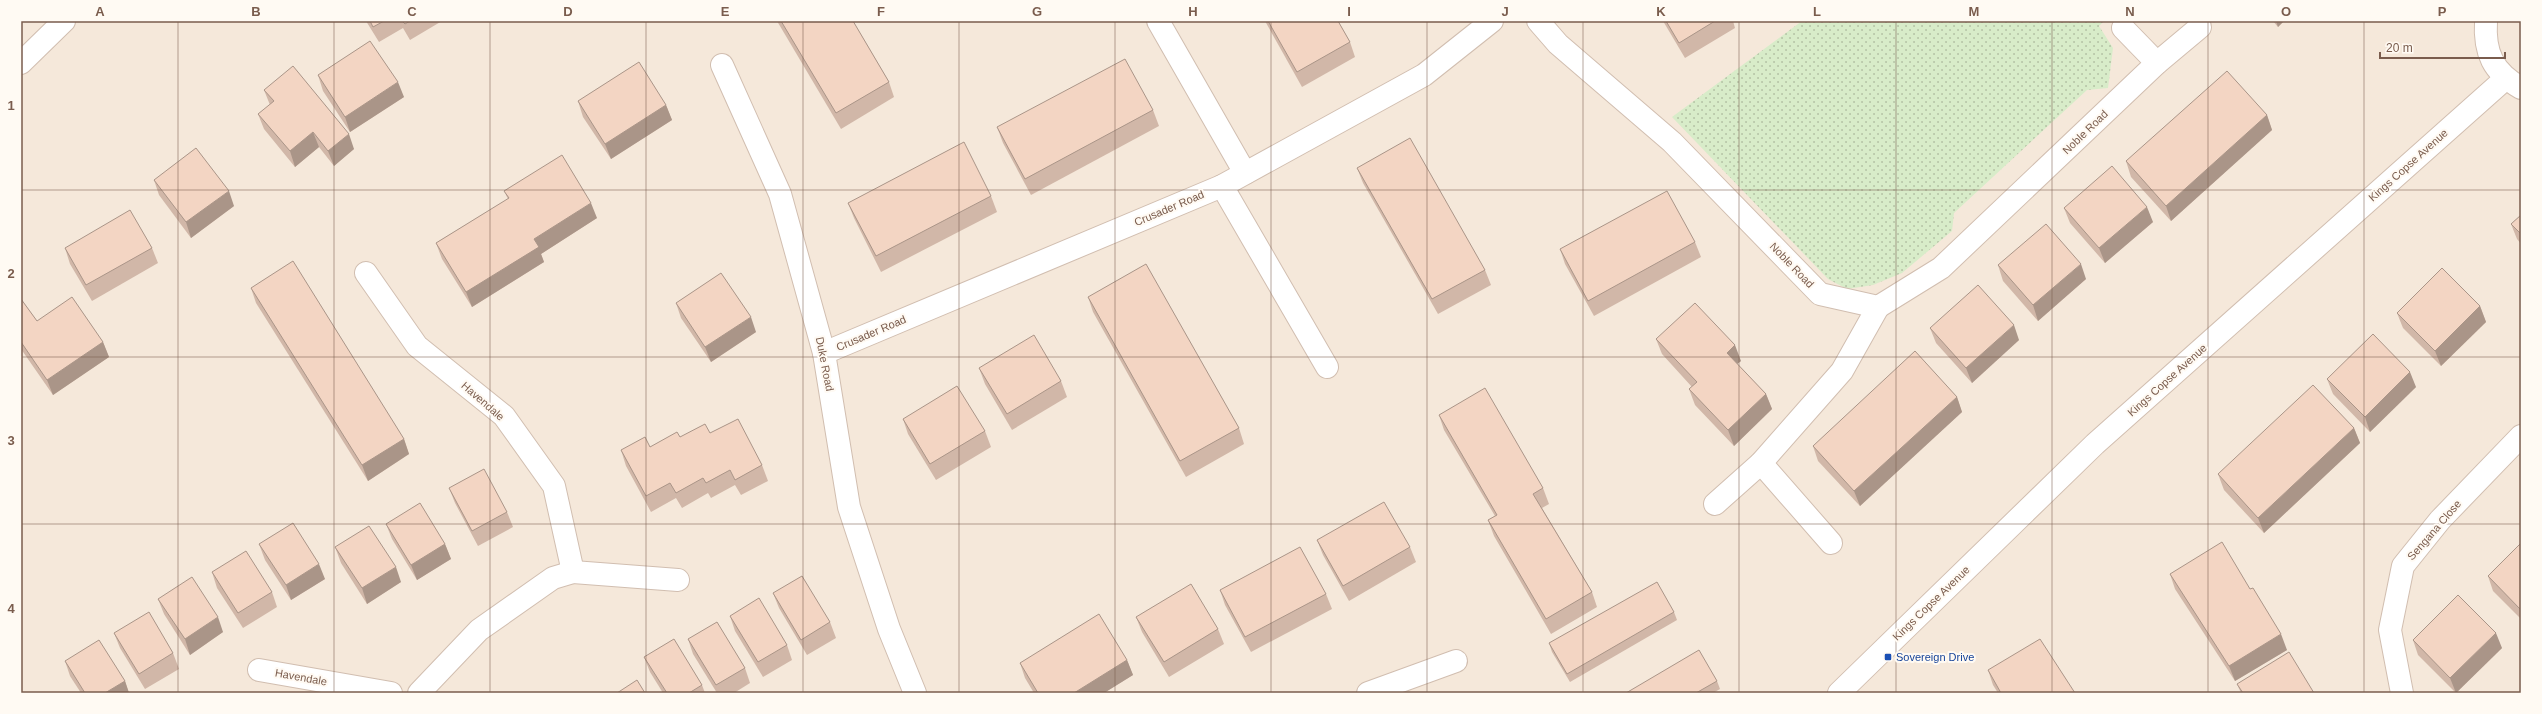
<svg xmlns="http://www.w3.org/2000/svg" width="2542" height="714" viewBox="0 0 2542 714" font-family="Helvetica,sans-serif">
	<defs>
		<pattern id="grass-dots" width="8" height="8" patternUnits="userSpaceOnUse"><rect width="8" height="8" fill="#d8ecc9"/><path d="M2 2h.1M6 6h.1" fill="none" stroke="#b4c2a5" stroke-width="1.8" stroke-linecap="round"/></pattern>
	</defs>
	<rect width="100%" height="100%" fill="#fdf6ec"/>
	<rect fill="#f5e8da" x="21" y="21" width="2500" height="672"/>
	<path fill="url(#grass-dots)" d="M1802,21H2104L2099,26L2113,48L2108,88L2087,90L1954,213L1952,231L1902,273L1873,285L1847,289L1828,279L1672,117Z"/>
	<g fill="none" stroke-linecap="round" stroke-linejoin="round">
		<defs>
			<g id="minor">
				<path d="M1158,21L1245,173"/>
				<path d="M1538,21L1558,44L1672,142L1820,294L1878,307L1941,268L2157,63L2200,27"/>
				<path d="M2486,21C2484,53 2493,72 2521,88"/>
				<path d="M2123,28L2157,63"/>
				<path d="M21,63L64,21"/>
				<path d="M722,65L780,194L824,353L849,507L889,629L915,693"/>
				<path d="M1222,186L1327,367"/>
				<path d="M366,273L417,346L504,416L554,486L573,572L553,578L479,630L419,693"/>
				<path d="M824,353L1222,186L1424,75L1492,21"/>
				<path d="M1761,463L1831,543"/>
				<path d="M1715,504L1761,463L1842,371L1878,307"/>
				<path d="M573,572L678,580"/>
				<path d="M259,670L391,693"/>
				<path d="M1368,693L1456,661"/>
				<path d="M1839,693L2095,444L2505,79"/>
				<path d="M2402,693L2390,630L2403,566L2440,520L2521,436"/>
			</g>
		</defs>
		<use href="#minor" stroke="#d1beb0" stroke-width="24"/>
		<use href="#minor" stroke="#fff" stroke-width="22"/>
	</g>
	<g fill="#d1b7a8">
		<path d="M366,21H442L410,40L403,28L379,42Z"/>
		<path d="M777,21H853L889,82L894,97L841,129Z"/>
		<path d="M1265,21H1338L1350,42L1355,57L1302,87Z"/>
		<path d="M1663,21H1733L1735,28L1685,58Z"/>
		<path d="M2273,21H2284L2278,27Z"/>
		<path d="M318,75L404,97L350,132L323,91Z"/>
		<path d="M264,90L354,149L334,166L319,147L295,167L264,129L258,114L270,105Z"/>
		<path d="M578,101L666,105L672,120L611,159L583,117Z"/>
		<path d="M1153,110L1159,126L1031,195L1003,143L997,127Z"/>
		<path d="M2267,115L2272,130L2171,221L2131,177L2126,161Z"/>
		<path d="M1357,168L1485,270L1491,285L1438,314L1363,183Z"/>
		<path d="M154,180L234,206L191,238L159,195Z"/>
		<path d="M504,191L597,218L541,254L544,262L472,307L442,259L436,243L508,199Z"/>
		<path d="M991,196L997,212L881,272L854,218L848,203Z"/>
		<path d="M2064,208L2153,222L2105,263L2070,223Z"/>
		<path d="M2521,215V244L2517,239L2511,224Z"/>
		<path d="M1695,242L1701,257L1594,316L1565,264L1560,249Z"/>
		<path d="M65,248H152L158,263L92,301L70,264Z"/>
		<path d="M1998,265L2086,279L2038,321L2003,281Z"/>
		<path d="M251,288L404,439L409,454L368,481L256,303Z"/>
		<path d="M1088,297L1239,428L1244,444L1186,477L1093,312Z"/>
		<path d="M21,299L37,321L103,342L109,357L53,395L21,349Z"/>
		<path d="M676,303L756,332L711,362L681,318Z"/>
		<path d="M2480,306L2486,322L2441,366L2403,328L2397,313Z"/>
		<path d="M1930,328L2019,340L1972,383L1936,343Z"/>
		<path d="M1656,339L1741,361L1737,364L1766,394L1772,409L1734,446L1695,405L1689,389L1692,387L1662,354Z"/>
		<path d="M979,368L1061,381L1067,397L1012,430L985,384Z"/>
		<path d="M2327,379L2416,387L2370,432L2333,394Z"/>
		<path d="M1957,397L1962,412L1860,506L1818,461L1813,446Z"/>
		<path d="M1439,415L1543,488L1549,504L1542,508L1592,592L1597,607L1551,634L1494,536L1488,520L1495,516L1444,430Z"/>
		<path d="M903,419L985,431L991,447L936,480L908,434Z"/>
		<path d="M2354,428L2360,443L2264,533L2224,490L2218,474Z"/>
		<path d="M710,433L762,465L768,481L741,495L735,485L711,498L708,493L682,508L676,498L651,512L626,466L621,450L650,447L680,437Z"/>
		<path d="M449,488L507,512L513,527L478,546L455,503Z"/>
		<path d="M386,524L445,544L451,559L417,580L392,539Z"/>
		<path d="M1317,540L1410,547L1416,562L1349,601L1323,555Z"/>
		<path d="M2521,543V619L2493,591L2488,576Z"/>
		<path d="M259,544L325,579L291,600L265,560Z"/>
		<path d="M335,547L401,582L367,604L341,563Z"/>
		<path d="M212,572L272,592L277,607L243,628L217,588Z"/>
		<path d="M2170,574L2287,650L2235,681L2175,589Z"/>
		<path d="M1220,590L1326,594L1332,609L1251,652L1225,605Z"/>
		<path d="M773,593L830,622L836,638L807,655L779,608Z"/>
		<path d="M158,599L223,632L190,655L164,614Z"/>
		<path d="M1674,612L1677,620L1570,682L1552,652L1549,643Z"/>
		<path d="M730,616L787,645L792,660L763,677L735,631Z"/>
		<path d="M1136,617L1218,629L1224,644L1169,677L1142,632Z"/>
		<path d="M114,633L173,653L179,669L145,689L120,648Z"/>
		<path d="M688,639L745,668L750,683L734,693H717L693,654Z"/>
		<path d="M2413,640L2502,648L2456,693L2418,655Z"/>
		<path d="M644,657L702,685L705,693H663L650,672Z"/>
		<path d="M1127,660L1133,675L1104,693H1034L1025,678L1020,663Z"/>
		<path d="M65,661L125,681L129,693H81L70,676Z"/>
		<path d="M1988,670L2075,693H1998L1993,685Z"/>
		<path d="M1717,681L1720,689L1713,693H1626Z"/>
		<path d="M2237,684L2314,693H2241Z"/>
	</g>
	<g fill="#aa9588">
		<path d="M2276,21H2284L2278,27Z"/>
		<path d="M398,82L404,97L350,132L345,117Z"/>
		<path d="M666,105L672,120L611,159L605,144Z"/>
		<path d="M2267,115L2272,130L2171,221L2166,206Z"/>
		<path d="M313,132L319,147L295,167L290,151Z"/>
		<path d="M349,134L354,149L334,166L328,151Z"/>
		<path d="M229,191L234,206L191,238L186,222Z"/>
		<path d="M591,203L597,218L541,254L544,262L472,307L466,292L534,239Z"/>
		<path d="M2147,207L2153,222L2105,263L2099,248Z"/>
		<path d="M2081,264L2086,279L2038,321L2033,305Z"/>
		<path d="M2480,306L2486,322L2441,366L2435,351Z"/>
		<path d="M751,317L756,332L711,362L705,347Z"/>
		<path d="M2014,325L2019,340L1972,383L1966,368Z"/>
		<path d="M103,342L109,357L53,395L47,380Z"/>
		<path d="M1735,345L1741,361L1732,368L1727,353Z"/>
		<path d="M2410,372L2416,387L2370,432L2365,417Z"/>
		<path d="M1766,394L1772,409L1734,446L1728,430Z"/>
		<path d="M1957,397L1962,412L1860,506L1854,491Z"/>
		<path d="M2354,428L2360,443L2264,533L2258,518Z"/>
		<path d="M404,439L409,454L368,481L362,465Z"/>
		<path d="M445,544L451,559L417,580L411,565Z"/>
		<path d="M319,564L325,579L291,600L286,585Z"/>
		<path d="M396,567L401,582L367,604L362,588Z"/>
		<path d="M218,617L223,632L190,655L185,639Z"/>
		<path d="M2496,633L2502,648L2456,693L2450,678Z"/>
		<path d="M2281,634L2287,650L2235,681L2229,666Z"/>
		<path d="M1127,660L1133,675L1104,693H1074Z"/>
		<path d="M125,681L129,693H105Z"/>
	</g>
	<g fill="#f3d5c3" stroke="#aa9588">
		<path d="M370,21H384L373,27Z"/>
		<path d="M402,21H410L405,24Z"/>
		<path d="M781,21H853L889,82L836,113Z"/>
		<path d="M1268,21H1338L1350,42L1297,72Z"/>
		<path d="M1666,21H1715L1679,43Z"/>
		<path d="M370,41L398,82L345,117L318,75Z"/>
		<path d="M1125,59L1153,110L1025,179L997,127Z"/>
		<path d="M639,62L666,105L605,144L578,101Z"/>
		<path d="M293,66L349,134L328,151L313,132L290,151L258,114L274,101L264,90Z"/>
		<path d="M2227,71L2267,115L2166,206L2126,161Z"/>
		<path d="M1410,138L1485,270L1432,299L1357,168Z"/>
		<path d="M964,142L991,196L876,256L848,203Z"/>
		<path d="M196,148L229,191L186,222L154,180Z"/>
		<path d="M562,155L591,203L534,239L539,247L466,292L436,243L509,198L504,191Z"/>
		<path d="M2112,166L2147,207L2099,248L2064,208Z"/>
		<path d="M1667,191L1695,242L1588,301L1560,249Z"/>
		<path d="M130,210L152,248L86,285L65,248Z"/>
		<path d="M2521,215V234L2511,224Z"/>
		<path d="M2046,224L2081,264L2033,305L1998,265Z"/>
		<path d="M293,261L404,439L362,465L251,288Z"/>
		<path d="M1146,264L1239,428L1180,461L1088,297Z"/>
		<path d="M2442,268L2480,306L2435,351L2397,313Z"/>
		<path d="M721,273L751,317L705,347L676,303Z"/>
		<path d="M1978,285L2014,325L1966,368L1930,328Z"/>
		<path d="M72,297L103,342L47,380L21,342V299L37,321Z"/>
		<path d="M1695,303L1735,345L1727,353L1766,394L1728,430L1689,389L1697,382L1656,339Z"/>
		<path d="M2373,334L2410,372L2365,417L2327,379Z"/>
		<path d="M1034,335L1061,381L1007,414L979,368Z"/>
		<path d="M1915,351L1957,397L1854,491L1813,446Z"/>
		<path d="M2313,385L2354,428L2258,518L2218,474Z"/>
		<path d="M957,386L985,431L930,464L903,419Z"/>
		<path d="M1485,388L1543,488L1533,494L1592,592L1546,619L1488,520L1497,515L1439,415Z"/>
		<path d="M738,419L762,465L735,480L730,470L706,483L703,478L676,493L670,483L646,496L621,450L645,437L650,447L677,432L680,437L705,424L710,433Z"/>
		<path d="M484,469L507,512L472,531L449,488Z"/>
		<path d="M1384,502L1410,547L1343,586L1317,540Z"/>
		<path d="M420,503L445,544L411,565L386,524Z"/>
		<path d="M293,523L319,564L286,585L259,544Z"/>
		<path d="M369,526L396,567L362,588L335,547Z"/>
		<path d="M2222,542L2250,589L2253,588L2281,634L2229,666L2170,574Z"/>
		<path d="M2521,543V610L2488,576Z"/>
		<path d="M1300,547L1326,594L1245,637L1220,590Z"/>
		<path d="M246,551L272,592L238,613L212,572Z"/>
		<path d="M802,576L830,622L801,640L773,593Z"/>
		<path d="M192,577L218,617L185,639L158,599Z"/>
		<path d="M1657,582L1674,612L1567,674L1549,643Z"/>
		<path d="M1191,584L1218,629L1164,662L1136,617Z"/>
		<path d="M2458,595L2496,633L2450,678L2413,640Z"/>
		<path d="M759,598L787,645L758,662L730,616Z"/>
		<path d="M149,612L173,653L139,674L114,633Z"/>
		<path d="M1099,614L1127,660L1074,693H1038L1020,663Z"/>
		<path d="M717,622L745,668L716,685L688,639Z"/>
		<path d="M674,639L702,685L689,693H667L644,657Z"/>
		<path d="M2040,639L2075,693H2001L1988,670Z"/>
		<path d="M99,640L125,681L105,693H85L65,661Z"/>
		<path d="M1699,650L1717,681L1696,693H1626Z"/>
		<path d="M2289,652L2314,693H2243L2237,684Z"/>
		<path d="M637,680L645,693H617Z"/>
	</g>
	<path fill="none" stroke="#7a5c4d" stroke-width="1" stroke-opacity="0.55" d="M178,21V693M334,21V693M490,21V693M646,21V693M803,21V693M959,21V693M1115,21V693M1271,21V693M1427,21V693M1583,21V693M1739,21V693M1896,21V693M2052,21V693M2208,21V693M2364,21V693M21,190H2521M21,357H2521M21,524H2521"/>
	<rect fill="#1a4fb4" stroke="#fffaf3" stroke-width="1.5" x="1884" y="653" width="8" height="8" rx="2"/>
	<g text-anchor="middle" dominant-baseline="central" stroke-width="4" stroke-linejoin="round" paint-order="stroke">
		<g font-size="11" fill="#7a5c4d" stroke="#fffaf3">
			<text transform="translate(2085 132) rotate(-44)">Noble Road</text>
			<text transform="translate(2408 165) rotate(-42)">Kings Copse Avenue</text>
			<text transform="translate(1169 208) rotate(-23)">Crusader Road</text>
			<text transform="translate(1792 265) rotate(46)">Noble Road</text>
			<text transform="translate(871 333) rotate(-23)">Crusader Road</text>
			<text transform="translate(825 364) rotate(79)">Duke Road</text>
			<text transform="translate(2167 380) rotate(-42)">Kings Copse Avenue</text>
			<text transform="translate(483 401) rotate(41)">Havendale</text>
			<text transform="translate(2434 530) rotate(-49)">Sengana Close</text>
			<text transform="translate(1931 603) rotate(-44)">Kings Copse Avenue</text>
			<text transform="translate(301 677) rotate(10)">Havendale</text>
		</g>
		<g font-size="11" fill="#164399" stroke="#fffaf3" text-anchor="start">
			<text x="1896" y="657">Sovereign Drive</text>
		</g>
	</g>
	<rect width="2542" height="714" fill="none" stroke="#fffaf3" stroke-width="44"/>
	<path d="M2380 52v6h125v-6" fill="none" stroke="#7a5c4d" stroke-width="2"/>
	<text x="2386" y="52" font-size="12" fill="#7a5c4d" stroke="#fffaf3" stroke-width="3" paint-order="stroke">20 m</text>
	<rect x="22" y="22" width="2498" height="670" fill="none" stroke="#7a5c4d" stroke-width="1.5"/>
	<g font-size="13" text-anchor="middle" font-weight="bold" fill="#7a5c4d">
		<text x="100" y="16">A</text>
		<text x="256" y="16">B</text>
		<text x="412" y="16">C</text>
		<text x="568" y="16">D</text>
		<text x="725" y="16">E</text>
		<text x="881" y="16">F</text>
		<text x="1037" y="16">G</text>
		<text x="1193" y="16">H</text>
		<text x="1349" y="16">I</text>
		<text x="1505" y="16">J</text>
		<text x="1661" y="16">K</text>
		<text x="1817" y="16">L</text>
		<text x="1974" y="16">M</text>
		<text x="2130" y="16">N</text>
		<text x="2286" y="16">O</text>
		<text x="2442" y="16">P</text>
		<text x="11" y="110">1</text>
		<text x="11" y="278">2</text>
		<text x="11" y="445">3</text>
		<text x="11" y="613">4</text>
	</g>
</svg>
